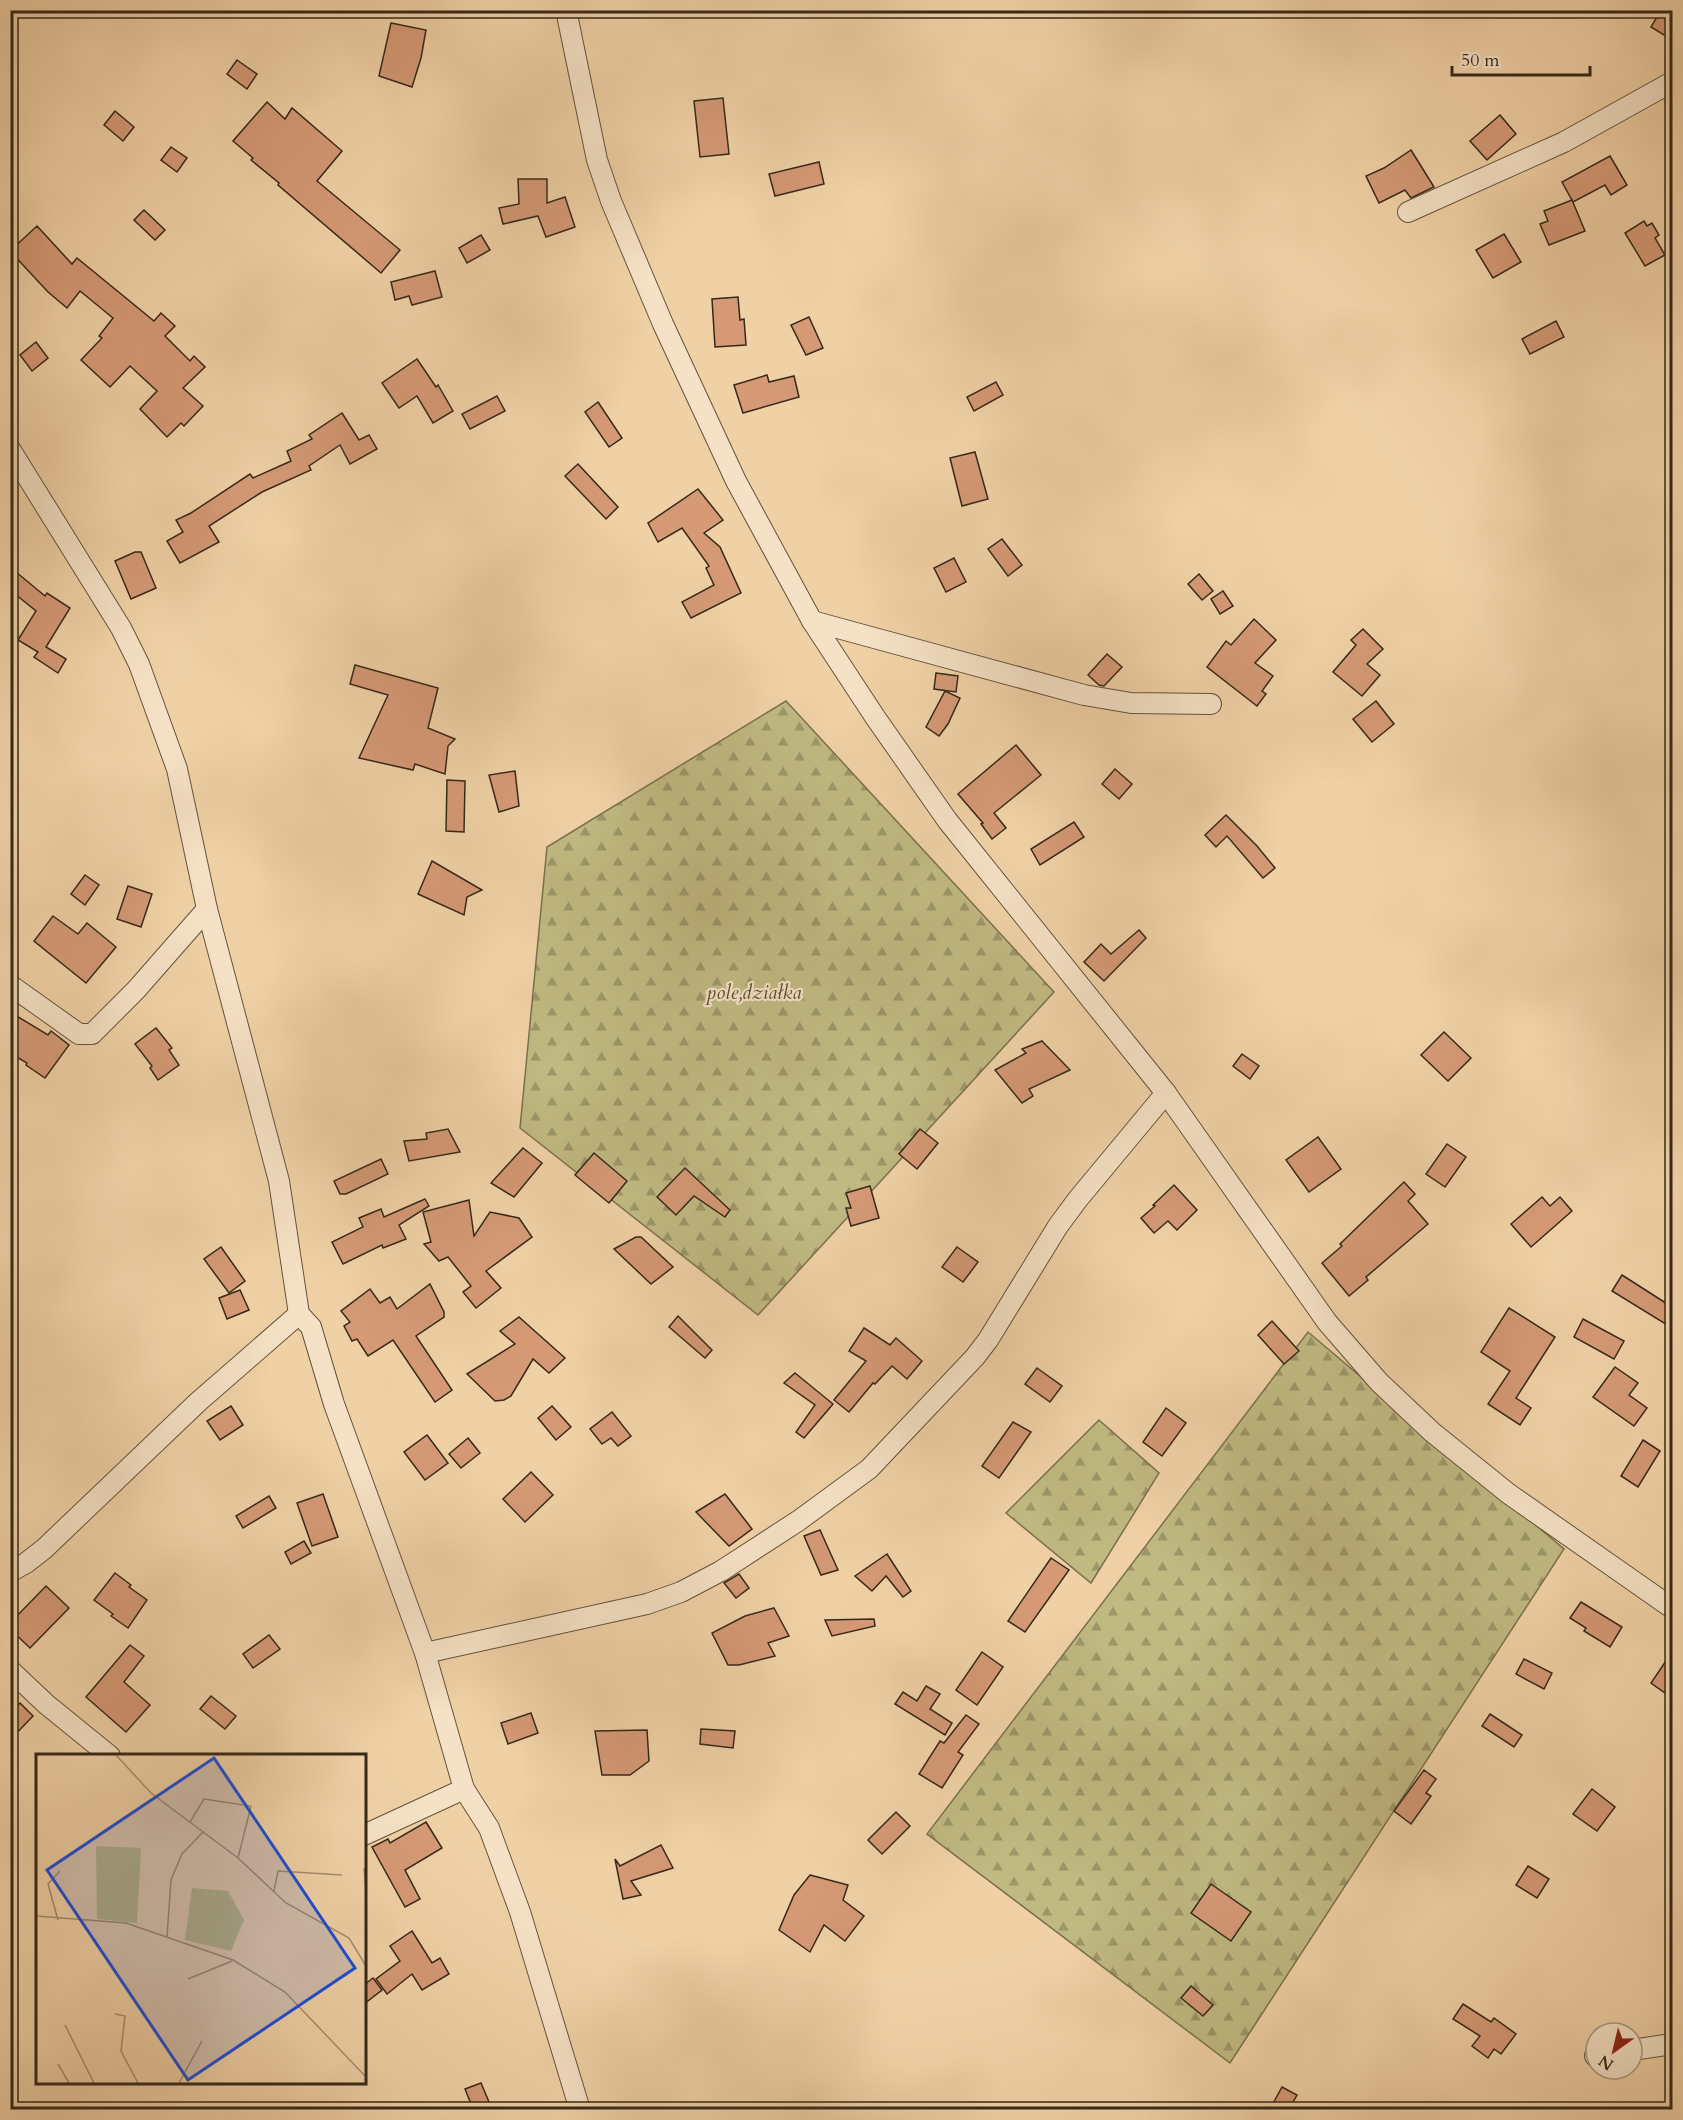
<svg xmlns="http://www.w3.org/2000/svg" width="1683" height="2120" viewBox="0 0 1683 2120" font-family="Cardo,serif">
	<defs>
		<pattern id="forest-firs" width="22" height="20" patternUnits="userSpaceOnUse" patternTransform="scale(1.5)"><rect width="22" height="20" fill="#c0b982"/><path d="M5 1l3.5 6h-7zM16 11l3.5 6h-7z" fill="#9d9669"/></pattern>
	</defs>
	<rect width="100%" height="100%" fill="#f0d1a6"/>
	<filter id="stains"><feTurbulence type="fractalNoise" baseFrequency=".00333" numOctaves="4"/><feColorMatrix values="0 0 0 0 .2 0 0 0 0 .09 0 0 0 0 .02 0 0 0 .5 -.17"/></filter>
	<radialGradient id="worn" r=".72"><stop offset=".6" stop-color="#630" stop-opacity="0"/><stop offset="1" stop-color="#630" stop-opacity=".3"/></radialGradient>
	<g fill="url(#forest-firs)" stroke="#7b714d" stroke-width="1.5">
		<path d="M786,701L1054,992L758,1315L520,1128L547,847Z"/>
		<path d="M1308,1332L1564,1549L1230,2063L927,1834Z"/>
		<path d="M1099,1420L1159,1473L1091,1583L1006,1513Z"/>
	</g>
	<g fill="#d59976" stroke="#362918" stroke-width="1.5">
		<path d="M1661,10H1672V40L1651,27Z"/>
		<path d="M391,23L426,30L421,58L412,87L379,76Z"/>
		<path d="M237,60L257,74L247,89L227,74Z"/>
		<path d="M723,98L729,154L700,157L694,101Z"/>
		<path d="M267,102L285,119L292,108L342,151L317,181L400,250L381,273L278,185L279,183L251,160L253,158L233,141Z"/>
		<path d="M115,111L134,127L123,141L104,125Z"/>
		<path d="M1500,115L1516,134L1487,160L1470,141Z"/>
		<path d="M171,147L187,158L177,172L161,160Z"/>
		<path d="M1411,150L1434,187L1411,198L1405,190L1379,203L1366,176L1384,168Z"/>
		<path d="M1610,156L1627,185L1611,195L1605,185L1573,202L1562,182Z"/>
		<path d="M819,162L824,184L775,196L769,174Z"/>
		<path d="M518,179H547V203L565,197L575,227L546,237L538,216L503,224L499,208L519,204Z"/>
		<path d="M1572,200L1585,231L1549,245L1540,224L1548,221L1544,211Z"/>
		<path d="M144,210L165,230L155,240L134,220Z"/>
		<path d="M1644,221L1647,226L1652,223L1659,235L1655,238L1665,255L1645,266L1625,233Z"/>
		<path d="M37,226L72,264L77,258L154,321L161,313L175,326L165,336L190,361L194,356L205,367L183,388L203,406L184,426L181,423L167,437L140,409L157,391L130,366L110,387L81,360L102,338L99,336L113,318L80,291L67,308L48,292L10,251Z"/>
		<path d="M1504,234L1521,262L1493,278L1476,250Z"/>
		<path d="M481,235L490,250L467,263L459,248Z"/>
		<path d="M435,271L442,297L412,305L409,296L395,300L391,282Z"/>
		<path d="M738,297L740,320L744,319L746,345L715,347L712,299Z"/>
		<path d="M809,317L823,348L806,355L791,325Z"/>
		<path d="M1556,321L1564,337L1530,354L1522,339Z"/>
		<path d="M36,342L48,358L32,371L20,355Z"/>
		<path d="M417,359L436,387L438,385L453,411L433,423L417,396L399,408L382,383Z"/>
		<path d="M767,375L769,382L794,376L799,397L743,413L734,385Z"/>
		<path d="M996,382L1003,395L974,411L967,397Z"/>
		<path d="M497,396L505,411L470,429L462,414Z"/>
		<path d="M598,402L622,438L609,447L585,412Z"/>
		<path d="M342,413L359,440L369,435L377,449L350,464L340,445L309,466L311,470L262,492L209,526L219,542L180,563L167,541L183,532L176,520L191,513L250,474L253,478L291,461L287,451L312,439L309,435Z"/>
		<path d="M975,452L988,499L962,506L950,458Z"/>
		<path d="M578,464L618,507L606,519L565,476Z"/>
		<path d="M698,489L723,520L704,533L720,547L741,593L691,618L682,602L714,585L706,568L709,566L682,528L658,542L648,523Z"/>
		<path d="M1002,539L1022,565L1008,576L988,549Z"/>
		<path d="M135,552H141L156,588L131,599L115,561Z"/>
		<path d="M954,558L966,582L946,592L934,568Z"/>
		<path d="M10,567L45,596L47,593L70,608L46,647L66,659L58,673L34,657L38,652L18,640L36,611L10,590Z"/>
		<path d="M1199,574L1213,591L1202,600L1188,584Z"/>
		<path d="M1223,591L1233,606L1220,614L1211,599Z"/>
		<path d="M1254,619L1276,640L1255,663L1273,676L1262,691L1266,694L1257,706L1207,667L1226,641L1231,645Z"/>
		<path d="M1363,629L1383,649L1367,664L1380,675L1362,696L1333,672L1356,645L1351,640Z"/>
		<path d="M1107,654L1122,667L1104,686L1099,685L1088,675Z"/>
		<path d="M355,665L438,688L428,728L455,739L448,746L445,774L415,764L413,770L359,758L388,695L350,684Z"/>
		<path d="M936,673L958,676L956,692L934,689Z"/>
		<path d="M945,691L960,698L948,724L939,736L926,727Z"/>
		<path d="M1376,701L1394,724L1372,742L1353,719Z"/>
		<path d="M1016,745L1041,775L994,813L1006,828L992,839L981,824L983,823L958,794Z"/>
		<path d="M1115,769L1132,784L1119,799L1102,784Z"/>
		<path d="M515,771L519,806L499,812L489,775Z"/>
		<path d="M447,780L465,781L464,832L446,831Z"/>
		<path d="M1226,815L1257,846L1275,868L1263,878L1227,836L1216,847L1205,835Z"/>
		<path d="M1074,822L1084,837L1040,865L1031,849Z"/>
		<path d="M432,861L482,890L467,897L464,915L418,894Z"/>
		<path d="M85,875L99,885L85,905L71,894Z"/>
		<path d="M128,886L152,894L141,927L117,919Z"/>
		<path d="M53,916L78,934L87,923L116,947L86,983L34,941Z"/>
		<path d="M1139,930L1146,938L1104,981L1084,962L1101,944L1111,954Z"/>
		<path d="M15,1015L48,1035L51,1031L69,1045L45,1078L26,1065L27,1063L10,1053V1023Z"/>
		<path d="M156,1028L172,1048L169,1050L179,1065L158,1080L150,1068L152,1066L135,1044Z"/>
		<path d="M1444,1032L1471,1058L1448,1081L1421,1055Z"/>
		<path d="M1042,1041L1070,1070L1029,1089L1033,1096L1022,1103L995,1070L1026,1053L1022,1049Z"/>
		<path d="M1242,1054L1259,1066L1250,1079L1233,1066Z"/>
		<path d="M448,1129L460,1152L409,1161L404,1141L427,1139L426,1133Z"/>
		<path d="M920,1129L938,1143L917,1169L899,1154Z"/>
		<path d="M1318,1137L1341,1169L1309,1192L1286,1160Z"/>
		<path d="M1447,1144L1466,1157L1445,1187L1426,1174Z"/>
		<path d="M523,1148L542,1163L514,1197L491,1183Z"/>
		<path d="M594,1153L627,1181L609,1203L575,1175Z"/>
		<path d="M381,1159L388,1174L346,1194H340L334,1181Z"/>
		<path d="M685,1168L730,1210L725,1217L694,1196L676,1215L657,1197Z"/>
		<path d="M1404,1182L1415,1194L1408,1201L1428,1224L1366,1277L1368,1280L1349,1296L1322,1263L1342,1246L1340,1244Z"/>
		<path d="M1174,1185L1197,1210L1177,1230L1168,1221L1154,1233L1141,1218L1155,1206L1153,1205Z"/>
		<path d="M870,1186L879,1218L851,1226L846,1208H851L846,1193Z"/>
		<path d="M1542,1197L1550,1206L1560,1197L1572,1211L1531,1247L1511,1224Z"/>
		<path d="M425,1199L429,1206L399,1225L406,1239L383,1248L382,1245L343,1264L332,1242L363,1227L359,1218L381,1209L384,1217Z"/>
		<path d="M469,1200L474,1236L490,1212L519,1218L532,1237L486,1271L501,1288L476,1308L463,1292L471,1286L448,1257L439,1261L424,1244L431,1242L423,1212Z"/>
		<path d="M636,1237H641L673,1267L651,1284L614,1249Z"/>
		<path d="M221,1247L245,1281L229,1293L204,1259Z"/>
		<path d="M957,1247L978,1262L963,1282L942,1267Z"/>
		<path d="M1622,1275L1672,1307V1328L1612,1291Z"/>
		<path d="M430,1284L444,1312V1317L416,1336L452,1390L435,1402L393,1340L368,1356L357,1339L352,1341L344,1326L350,1322L341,1311L370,1289L380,1303L390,1297L397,1309Z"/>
		<path d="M240,1290L249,1310L227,1319L219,1298Z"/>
		<path d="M1509,1308L1555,1337L1516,1398L1531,1408L1520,1425L1488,1404L1510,1371L1481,1352Z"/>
		<path d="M678,1316L712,1350L705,1358L669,1327Z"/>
		<path d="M519,1317L565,1358L549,1373L533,1359L511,1396L504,1400L495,1401L467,1374L515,1344L500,1331Z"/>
		<path d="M1583,1319L1624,1341L1614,1359L1574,1337Z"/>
		<path d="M1272,1321L1299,1351L1284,1364L1258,1335Z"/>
		<path d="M864,1328L890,1345L896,1338L922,1361L907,1379L892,1366L875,1384L873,1383L849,1412L834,1400L866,1361L849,1351Z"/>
		<path d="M1615,1367L1638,1383L1629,1395L1647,1408L1634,1426L1593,1397Z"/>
		<path d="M1037,1368L1062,1386L1050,1402L1025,1384Z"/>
		<path d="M795,1373L833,1404L804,1438L796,1432L815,1405L784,1383Z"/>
		<path d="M231,1406L243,1425L220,1440L207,1421Z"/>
		<path d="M552,1406L571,1427L556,1440L538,1418Z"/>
		<path d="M1166,1408L1186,1423L1162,1456L1143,1442Z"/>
		<path d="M612,1412L631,1436L618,1446L611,1438L602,1444L590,1429Z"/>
		<path d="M1013,1422L1031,1432L999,1478L982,1466Z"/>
		<path d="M427,1435L448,1463L425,1480L404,1452Z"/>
		<path d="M468,1438L480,1453L461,1468L449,1454Z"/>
		<path d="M1643,1440L1660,1451L1638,1487L1621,1476Z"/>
		<path d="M531,1472L553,1495L525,1522L503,1499Z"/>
		<path d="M323,1494L338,1537L312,1546L297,1503Z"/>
		<path d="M725,1494L752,1529L729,1546L696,1512Z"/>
		<path d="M269,1496L276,1508L243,1528L236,1516Z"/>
		<path d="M820,1530L838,1570L821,1575L804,1536Z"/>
		<path d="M304,1541L311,1553L291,1564L285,1552Z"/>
		<path d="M887,1554L911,1591L903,1597L886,1576L872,1591L855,1576Z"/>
		<path d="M1051,1558L1069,1570L1025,1632L1008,1621Z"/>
		<path d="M115,1573L131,1585L129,1587L147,1600L128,1628L111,1616L113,1614L94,1600Z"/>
		<path d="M739,1574L749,1588L736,1598L724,1583Z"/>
		<path d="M46,1586L69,1608L30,1648L10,1629V1623Z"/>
		<path d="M1581,1602L1622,1627L1610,1647L1584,1631L1586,1628L1570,1618Z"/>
		<path d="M774,1608L789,1636L768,1643L775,1656L739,1665H728L712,1633L745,1616Z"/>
		<path d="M874,1619L875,1626L832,1636L825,1620Z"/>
		<path d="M269,1635L280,1649L253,1668L243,1654Z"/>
		<path d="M130,1645L144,1656L124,1682L150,1705L126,1732L86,1697Z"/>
		<path d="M982,1652L1003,1667L977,1705L956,1690Z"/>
		<path d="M1672,1652V1698L1651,1683Z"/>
		<path d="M1524,1659L1552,1673L1544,1689L1516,1674Z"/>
		<path d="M926,1686L940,1694L930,1709L952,1723L945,1735L895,1704L903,1692L917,1701Z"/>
		<path d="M211,1696L236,1716L225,1729L200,1709Z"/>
		<path d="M20,1703L33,1716L10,1740V1713Z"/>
		<path d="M531,1713L538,1733L508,1744L501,1723Z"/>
		<path d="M1490,1714L1522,1735L1514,1747L1482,1726Z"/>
		<path d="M966,1715L979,1724L958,1752L963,1755L942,1788L919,1774L940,1741L944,1743Z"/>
		<path d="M701,1729L735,1731L733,1748L700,1744Z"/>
		<path d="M647,1730L649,1761L630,1775H602L595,1731Z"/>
		<path d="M1424,1770L1436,1779L1426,1793L1431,1796L1411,1824L1394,1811Z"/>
		<path d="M1592,1789L1615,1807L1597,1831L1573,1814Z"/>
		<path d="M896,1812L910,1826L882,1854L868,1840Z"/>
		<path d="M426,1822L442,1848L405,1870L420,1899L405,1907L372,1847L388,1839L390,1843Z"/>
		<path d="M661,1845L673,1868L631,1881L641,1895L623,1899L615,1859L620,1866Z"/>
		<path d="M1528,1866L1549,1879L1537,1898L1516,1885Z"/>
		<path d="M810,1875L848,1885L843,1900L864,1916L845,1941L824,1925L810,1952L779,1930L794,1895Z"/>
		<path d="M1211,1884L1251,1912L1231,1941L1191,1913Z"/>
		<path d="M412,1931L432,1963L440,1958L449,1974L422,1990L412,1974L387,1994L376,1979L400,1961L390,1946Z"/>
		<path d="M373,1978L382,1990L364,2004V1985Z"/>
		<path d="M1191,1986L1213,2005L1203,2016L1181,1998Z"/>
		<path d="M1463,2004L1491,2022L1494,2018L1516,2034L1501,2054L1494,2049L1488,2058L1472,2046L1480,2036L1453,2019Z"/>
		<path d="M481,2083L492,2109H473L465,2089Z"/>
		<path d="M1282,2087L1297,2095L1289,2109H1270Z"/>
	</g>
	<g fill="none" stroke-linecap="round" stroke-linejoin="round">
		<defs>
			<g id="street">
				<path d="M566,10L597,160L611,201L663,324L736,481L812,621L875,717L947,820L1166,1093L1327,1322L1379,1382L1432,1432L1509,1494L1672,1608"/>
				<path d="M1408,212L1564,142L1672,82"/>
				<path d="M10,449L121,628L139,664L177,769L207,909L279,1181L299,1314L311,1327L334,1404L425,1653L464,1789L489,1828L520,1912L580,2110"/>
				<path d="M812,621L1084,695L1131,703L1211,704"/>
				<path d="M10,985L79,1034H92L136,990L207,909"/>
				<path d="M10,1572L26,1563L44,1549L198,1402L299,1314"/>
				<path d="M425,1653L647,1604L681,1592L721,1571L798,1521L869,1469L975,1357L988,1340L1058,1226L1078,1199L1166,1093"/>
				<path d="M10,1670L46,1704L110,1756"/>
				<path d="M364,1835L464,1789"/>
				<path d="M1632,2050L1672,2044"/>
				<path d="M1595,2056H1596"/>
			</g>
		</defs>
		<use href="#street" stroke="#64533c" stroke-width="22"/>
		<use href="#street" stroke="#f5e1c5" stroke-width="20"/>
	</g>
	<g text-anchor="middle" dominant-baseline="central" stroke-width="4.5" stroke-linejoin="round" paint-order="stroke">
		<g font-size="20" font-style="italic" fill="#584d32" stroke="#f5e1c5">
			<text x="754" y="992">pole,działka</text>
		</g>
	</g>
	<g transform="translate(36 1754)">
		<rect width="330" height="330" fill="#f0d1a6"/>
		<path d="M60,92L105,94L101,169L61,165ZM156,134L192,137L208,166L195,197L149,186Z" fill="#c0b982"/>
		<path fill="none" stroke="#a68e6d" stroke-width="1.5" d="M80,1L115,39L202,104L250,149L313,184L330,212M154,68L168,45L215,52L202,104M328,114L330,137M238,137L242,117L306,121M0,162L90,169L197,206L249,238L330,323M22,166L12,130L24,117M131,183L135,126L146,100L167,78M152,225L196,207M79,260L89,262L85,297L102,329M29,271L58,329M22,310L33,329M143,329L166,287"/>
		<path fill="#1d4ed8" fill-opacity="0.15" stroke="#1d4ed8" stroke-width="3" d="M178,4L319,214L152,326L11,116Z"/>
		<rect width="330" height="330" fill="none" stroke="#362918" stroke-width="3"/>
	</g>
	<rect width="1683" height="2120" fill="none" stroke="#f0d1a6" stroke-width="36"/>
	<rect x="12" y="12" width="1659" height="2096" fill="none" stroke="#362918" stroke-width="3"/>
	<rect x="18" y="18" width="1647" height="2084" fill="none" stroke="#362918" stroke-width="1.5"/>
	<g transform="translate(1614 2051) rotate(214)"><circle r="28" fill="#f5e1c5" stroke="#a99780" stroke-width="1.5"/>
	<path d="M0-4.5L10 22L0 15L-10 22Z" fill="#8f2418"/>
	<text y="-9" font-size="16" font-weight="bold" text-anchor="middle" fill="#362918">N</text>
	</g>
	<path d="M1452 66v9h138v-9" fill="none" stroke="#362918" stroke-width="3"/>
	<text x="1461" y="66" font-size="18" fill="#362918" stroke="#f5e1c5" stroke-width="4.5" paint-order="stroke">50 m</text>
	<rect width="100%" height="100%" filter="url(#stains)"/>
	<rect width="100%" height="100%" fill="url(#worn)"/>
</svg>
